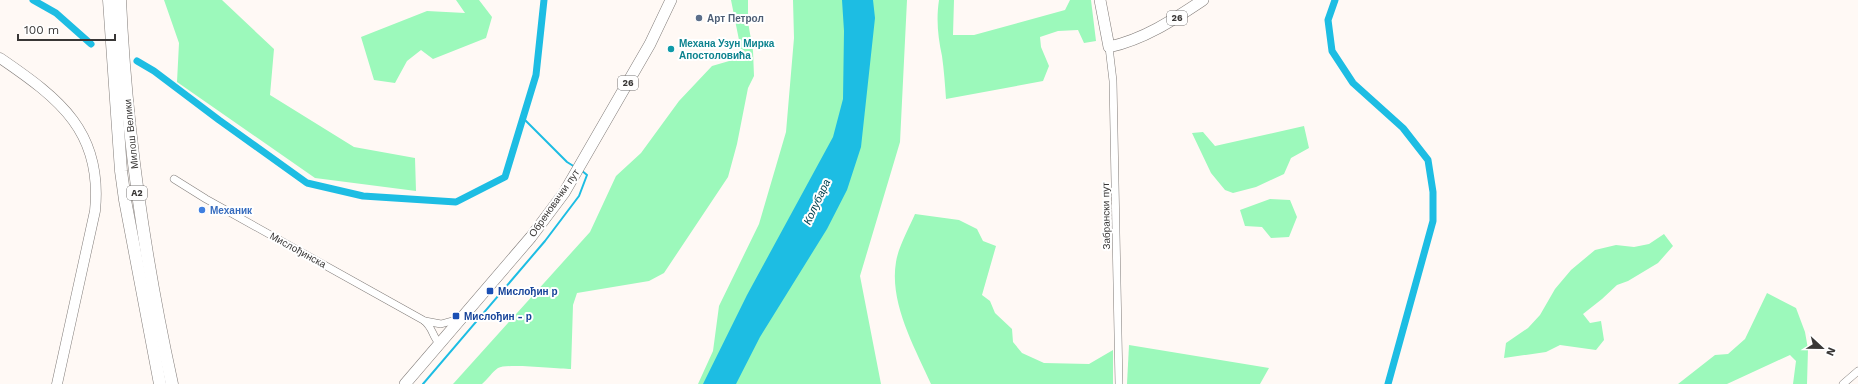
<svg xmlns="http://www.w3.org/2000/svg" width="1858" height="384" viewBox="0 0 1858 384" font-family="'Work Sans',sans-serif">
	<rect width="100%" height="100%" fill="#fff9f5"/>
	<g fill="#9cf9bb">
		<path d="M164,0H222L274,49L270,95L354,147L415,158L416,191L315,178L177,82L179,43Z"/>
		<path d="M456,0H479L492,17L486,38L433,59L421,50L407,61L395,83L374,80L361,37L427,11L465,13Z"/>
		<path d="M731,0H748V22L753,51L754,76L748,88L737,144L728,177L664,273L649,281L577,293L573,305L571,369C557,369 508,363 498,368C493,371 487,380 482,384H453L590,232L616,176L641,153L679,101L712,66L736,59L740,45Z"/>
		<path d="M793,0H907L900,142L860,276L881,384H698L713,351L719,306L759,224L786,132L794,38Z"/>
		<path d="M939,0H954L953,35H974L1065,10L1070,0H1091L1096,41L1084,43L1078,30L1058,31L1040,37L1041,47L1049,66L1043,81L946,99C945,85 944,70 942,56C938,37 936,20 939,0Z"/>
		<path d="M1304,126L1309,148L1291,158L1284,174L1256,187L1233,193L1225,190L1211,173L1192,133L1203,132L1215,146Z"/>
		<path d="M1270,199L1290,200L1297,217L1289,237L1271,238L1262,227L1245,226L1240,210Z"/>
		<path d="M915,214L959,220L977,229L983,241L996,246L982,295L990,301L995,313L1012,329L1013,342L1022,353L1044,363L1089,364L1113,350V384H931C915,348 889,303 896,262C898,248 909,228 915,214Z"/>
		<path d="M1664,234L1673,246L1658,263L1628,281L1617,285L1602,299L1583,314L1590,323L1601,321L1604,340L1596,350L1560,345L1546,352L1504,358L1506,343L1528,328L1540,315L1555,289L1571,270L1595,250L1616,245L1634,247L1649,244Z"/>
		<path d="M1767,293L1796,308L1805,332L1808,349L1807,384H1793L1796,361L1790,355L1727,384H1678L1715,355L1728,354L1745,339Z"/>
		<path d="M1129,345L1269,368L1260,384H1127Z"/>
	</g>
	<path fill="#1dbde3" d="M842,0H873L875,18L861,147L847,190L827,229L760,337L736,384H703L747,295L833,137L843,99L844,31Z"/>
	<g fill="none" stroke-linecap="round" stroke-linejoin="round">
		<g stroke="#1dbde3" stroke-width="2">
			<path d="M523,118L567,162L575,167"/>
			<path d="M423,384L545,241L579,196L587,175L581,170"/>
		</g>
		<g stroke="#1dbde3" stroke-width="7">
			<path d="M33,0L56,13L91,44"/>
			<path d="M1335,0L1328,20L1332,51L1353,83L1403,128L1428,160L1433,192V221L1388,384"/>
			<path d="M137,61L154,71L219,120L307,183L363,196L456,202L505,177L536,75L544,0"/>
		</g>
		<defs>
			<g id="minor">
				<path d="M1109,47L1113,81L1119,384"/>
				<path d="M174,179L206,199L423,320C433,327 432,336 439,343"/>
				<path d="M425,321L441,324L459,319"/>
				<path d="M1843,384L1858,371"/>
			</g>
			<path id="secondary" d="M0,58C60,99 103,132 95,211L57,384"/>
			<g id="primary">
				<path d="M1100,0L1109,47C1145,39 1173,20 1203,0"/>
				<path d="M405,384L531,237L564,193L650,44L671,0"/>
			</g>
			<g id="motorway">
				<path d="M109,0L121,171L125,200L160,384"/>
				<path d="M120,0C126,131 144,256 172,384"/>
			</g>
		</defs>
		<use href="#minor" stroke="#817c79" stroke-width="8"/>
		<use href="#secondary" stroke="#817c79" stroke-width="11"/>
		<use href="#primary" stroke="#817c79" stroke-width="12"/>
		<use href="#motorway" stroke="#817c79" stroke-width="13"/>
		<use href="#minor" stroke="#fff" stroke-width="7"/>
		<use href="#secondary" stroke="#fff" stroke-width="10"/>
		<use href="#primary" stroke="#fff" stroke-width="11"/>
		<use href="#motorway" stroke="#fff" stroke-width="12"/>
	</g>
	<circle fill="#5c6f8a" stroke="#fff" stroke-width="1.5" cx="699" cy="18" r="4"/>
	<circle fill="#0f9aa8" stroke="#fff" stroke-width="1.5" cx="671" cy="49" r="4"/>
	<circle fill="#3f7fe0" stroke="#fff" stroke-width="1.5" cx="202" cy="210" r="4"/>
	<g fill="#1a4fb4" stroke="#fff" stroke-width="1.5">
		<rect x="486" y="287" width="8" height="8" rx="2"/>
		<rect x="452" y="312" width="8" height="8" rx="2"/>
	</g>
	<g text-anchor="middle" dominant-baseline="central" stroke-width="4" stroke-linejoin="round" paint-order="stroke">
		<g fill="#fff" stroke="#747372" stroke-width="1">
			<rect x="1167" y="11" width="20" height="14" rx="3"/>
			<rect x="618" y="76" width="20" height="14" rx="3"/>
			<rect x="127" y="186" width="20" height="14" rx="3"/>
		</g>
		<g font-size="9" font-weight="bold" fill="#393736">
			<text x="1177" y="18">26</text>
			<text x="628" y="83">26</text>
			<text x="137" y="193">A2</text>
		</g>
		<g font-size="10" font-weight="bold" fill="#4e5e75" stroke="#fff" text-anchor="start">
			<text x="707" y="18">Арт Петрол</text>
		</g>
		<g font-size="10" font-weight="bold" fill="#0d838f" stroke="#fff" text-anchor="start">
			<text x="679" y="43">Механа Узун Мирка<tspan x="679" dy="12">Апостоловића</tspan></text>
		</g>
		<g font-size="10" fill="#393736" stroke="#fff">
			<text transform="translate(131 134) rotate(-96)">Милош Велики</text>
			<text transform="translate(554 203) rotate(-55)">Обреновачки пут</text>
			<text transform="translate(1106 216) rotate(-91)">Забрански пут</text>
			<text transform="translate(298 250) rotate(29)">Мислођинска</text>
		</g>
		<g font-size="10" font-weight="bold" fill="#366cbe" stroke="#fff" text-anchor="start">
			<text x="210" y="210">Механик</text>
		</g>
		<g font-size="10" font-weight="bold" fill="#164399" stroke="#fff" text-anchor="start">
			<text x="498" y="291">Мислођин р</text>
			<text x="464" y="316">Мислођин - р</text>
		</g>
		<g font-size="11" font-style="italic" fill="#004150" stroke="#fff">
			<text transform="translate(817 202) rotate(-65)">Колубара</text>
		</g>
	</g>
	<g transform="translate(1822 348) rotate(112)" stroke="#ffffff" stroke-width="3" paint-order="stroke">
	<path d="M0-3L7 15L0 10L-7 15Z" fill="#393736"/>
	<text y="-6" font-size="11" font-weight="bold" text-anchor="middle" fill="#393736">N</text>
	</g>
	<path d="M18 34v6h97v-6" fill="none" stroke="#393736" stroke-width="2"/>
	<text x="24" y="34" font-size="12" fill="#393736" stroke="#ffffff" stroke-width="3" paint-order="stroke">100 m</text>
</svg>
